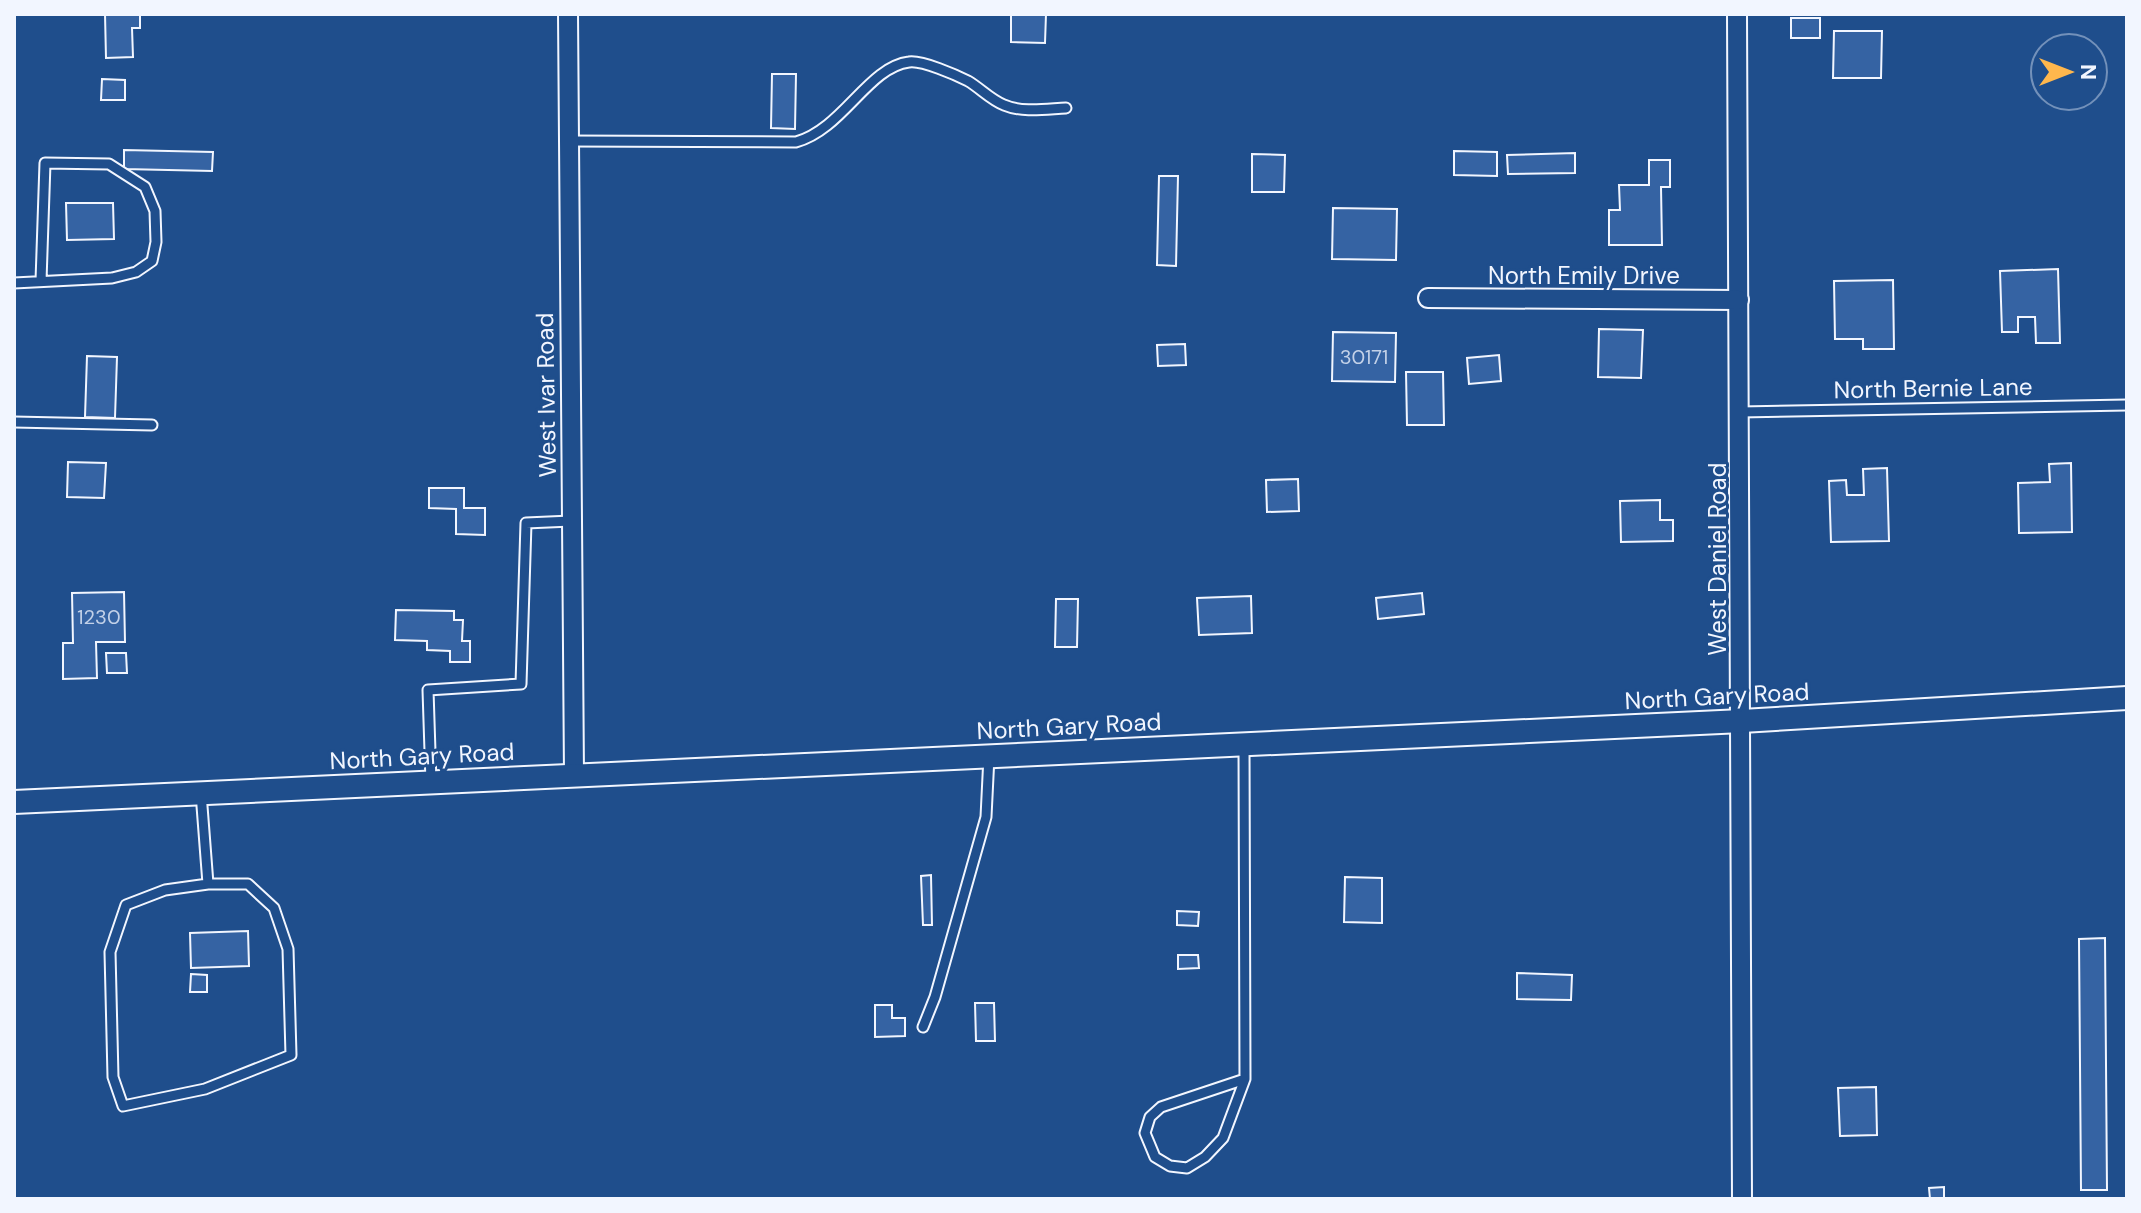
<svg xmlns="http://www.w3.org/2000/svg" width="2141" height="1213" viewBox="0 0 2141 1213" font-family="'DM Sans',sans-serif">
	<rect width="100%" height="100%" fill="#1f4e8c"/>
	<g fill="#3563a3" stroke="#f2f6ff" stroke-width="2">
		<path d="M105,14H140V28H132L133,57L106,58Z"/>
		<path d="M1011,14H1046L1045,43L1011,42Z"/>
		<rect x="1791" y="18" width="29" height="20"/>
		<path d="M1834,31H1882L1881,78H1833Z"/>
		<path d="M772,74H796L795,129L771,128Z"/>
		<path d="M102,79L125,80V100H101Z"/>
		<path d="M124,150L213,152L212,171L124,169Z"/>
		<path d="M1454,151L1497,152V176L1454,175Z"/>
		<path d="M1575,153V173L1508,174L1507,155Z"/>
		<path d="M1252,154L1285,155L1284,192H1252Z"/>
		<path d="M1649,160H1670V187H1661L1662,245H1609V210H1620L1619,185H1649Z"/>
		<path d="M1159,176H1178L1176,266L1157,265Z"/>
		<path d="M66,203H113L114,239L67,240Z"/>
		<path d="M1333,208L1397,209L1396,260L1332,259Z"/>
		<path d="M2058,269L2060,343H2036L2035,317H2018V332H2002L2000,271Z"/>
		<path d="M1893,280L1894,349H1863V339H1835L1834,281Z"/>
		<path d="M1599,329L1643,330L1641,378L1598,377Z"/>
		<path d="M1333,332L1396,333L1395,382L1332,381Z"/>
		<path d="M1185,344L1186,365L1158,366L1157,345Z"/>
		<path d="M1499,355L1501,381L1469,384L1467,358Z"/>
		<path d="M87,356L117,357L115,418L85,417Z"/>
		<path d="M1406,372H1443L1444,425H1407Z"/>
		<path d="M68,462L106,463L104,498L67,497Z"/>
		<path d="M2071,463L2072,532L2019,533L2018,483L2050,482L2049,464Z"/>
		<path d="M1887,468L1889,541L1831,542L1829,481L1846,480L1847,495H1864L1863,469Z"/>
		<path d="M1298,479L1299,511L1267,512L1266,480Z"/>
		<path d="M429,488H464V508H485V535L456,534V509L429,508Z"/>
		<path d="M1660,500V520H1673V541L1621,542L1620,501Z"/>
		<path d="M124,592L125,642H96L97,678L63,679V643H73L72,593Z"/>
		<path d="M1422,593L1424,614L1378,619L1376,598Z"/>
		<path d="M1251,596L1252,633L1199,635L1197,598Z"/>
		<path d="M1056,599H1078L1077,647H1055Z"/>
		<path d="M396,610L454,611V620H463L462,641H470V662H450V651L427,650V641L395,640Z"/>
		<path d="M106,653H126L127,673H107Z"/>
		<path d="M931,875L932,925H923L921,876Z"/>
		<path d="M1345,877L1382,878V923L1344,922Z"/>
		<path d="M1177,911L1199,912L1198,926L1177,925Z"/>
		<path d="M248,931L249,966L191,968L190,933Z"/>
		<path d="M2105,938L2107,1190H2081L2079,939Z"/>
		<path d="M1178,955H1198L1199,968L1178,969Z"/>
		<path d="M1517,973L1572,975L1571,1000L1517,999Z"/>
		<path d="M191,974L207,975V992H190Z"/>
		<path d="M975,1003H994L995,1041H976Z"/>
		<path d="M875,1005H892V1018H905V1036L875,1037Z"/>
		<path d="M1876,1087L1877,1135L1840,1136L1838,1088Z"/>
		<path d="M1944,1187V1199H1930L1929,1188Z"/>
	</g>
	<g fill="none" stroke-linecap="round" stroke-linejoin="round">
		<defs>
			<g id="service">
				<path d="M568,141L796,142C843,129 868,67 909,62C922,60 956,75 968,81C980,88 991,100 1004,105C1023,113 1046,109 1066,108"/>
				<path d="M14,283L112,278L136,272L152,261L156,242L155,211L145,187L109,164L45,163L41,281"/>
				<path d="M1740,412L2127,405"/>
				<path d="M14,422L152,425"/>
				<path d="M1244,744L1245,1079L1223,1138L1205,1157L1187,1168L1170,1166L1155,1157L1145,1133L1150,1117L1161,1107L1245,1079"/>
				<path d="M431,782L428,690L521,684L526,523L571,521"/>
				<path d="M201,793L208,884L165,890L126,905L110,952L113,1077L123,1106L205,1089L291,1055L288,949L274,908L248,884H208"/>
				<path d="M923,1027L935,997L986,817L989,756"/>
			</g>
			<g id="minor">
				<path d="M568,14L574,775"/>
				<path d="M1737,14L1742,1199"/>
				<path d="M1428,298L1739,300"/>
			</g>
			<path id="tertiary" d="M14,802L1742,721L2127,698"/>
		</defs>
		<use href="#service" stroke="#f2f6ff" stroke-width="13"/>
		<use href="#minor" stroke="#f2f6ff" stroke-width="22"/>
		<use href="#tertiary" stroke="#f2f6ff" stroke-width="26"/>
		<use href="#service" stroke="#1f4e8c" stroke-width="9"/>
		<use href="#minor" stroke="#1f4e8c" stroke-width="18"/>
		<use href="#tertiary" stroke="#1f4e8c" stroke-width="22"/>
	</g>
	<g text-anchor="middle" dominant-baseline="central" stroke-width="6" stroke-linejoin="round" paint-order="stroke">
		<g font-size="20" fill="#c3d1e8">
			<text x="1364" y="357">30171</text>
			<text x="99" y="617">1230</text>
		</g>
		<g font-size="24" fill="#f2f6ff" stroke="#1f4e8c">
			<text x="1584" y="275">North Emily Drive</text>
			<text transform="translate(1933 388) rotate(-1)">North Bernie Lane</text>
			<text transform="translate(546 395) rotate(-91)">West Ivar Road</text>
			<text transform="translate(1717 559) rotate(-90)">West Daniel Road</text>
			<text transform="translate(1717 696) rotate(-3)">North Gary Road</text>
			<text transform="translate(1069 726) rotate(-3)">North Gary Road</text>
			<text transform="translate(422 756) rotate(-3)">North Gary Road</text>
		</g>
	</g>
	<rect width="2141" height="1213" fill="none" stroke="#f2f6ff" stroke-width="32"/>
	<g transform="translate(2069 72) rotate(90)"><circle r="38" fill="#1f4e8c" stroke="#7391ba" stroke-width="2"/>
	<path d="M0-6L14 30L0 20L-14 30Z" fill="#ffb74d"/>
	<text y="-12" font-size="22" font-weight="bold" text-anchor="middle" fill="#f2f6ff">N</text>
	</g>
</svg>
